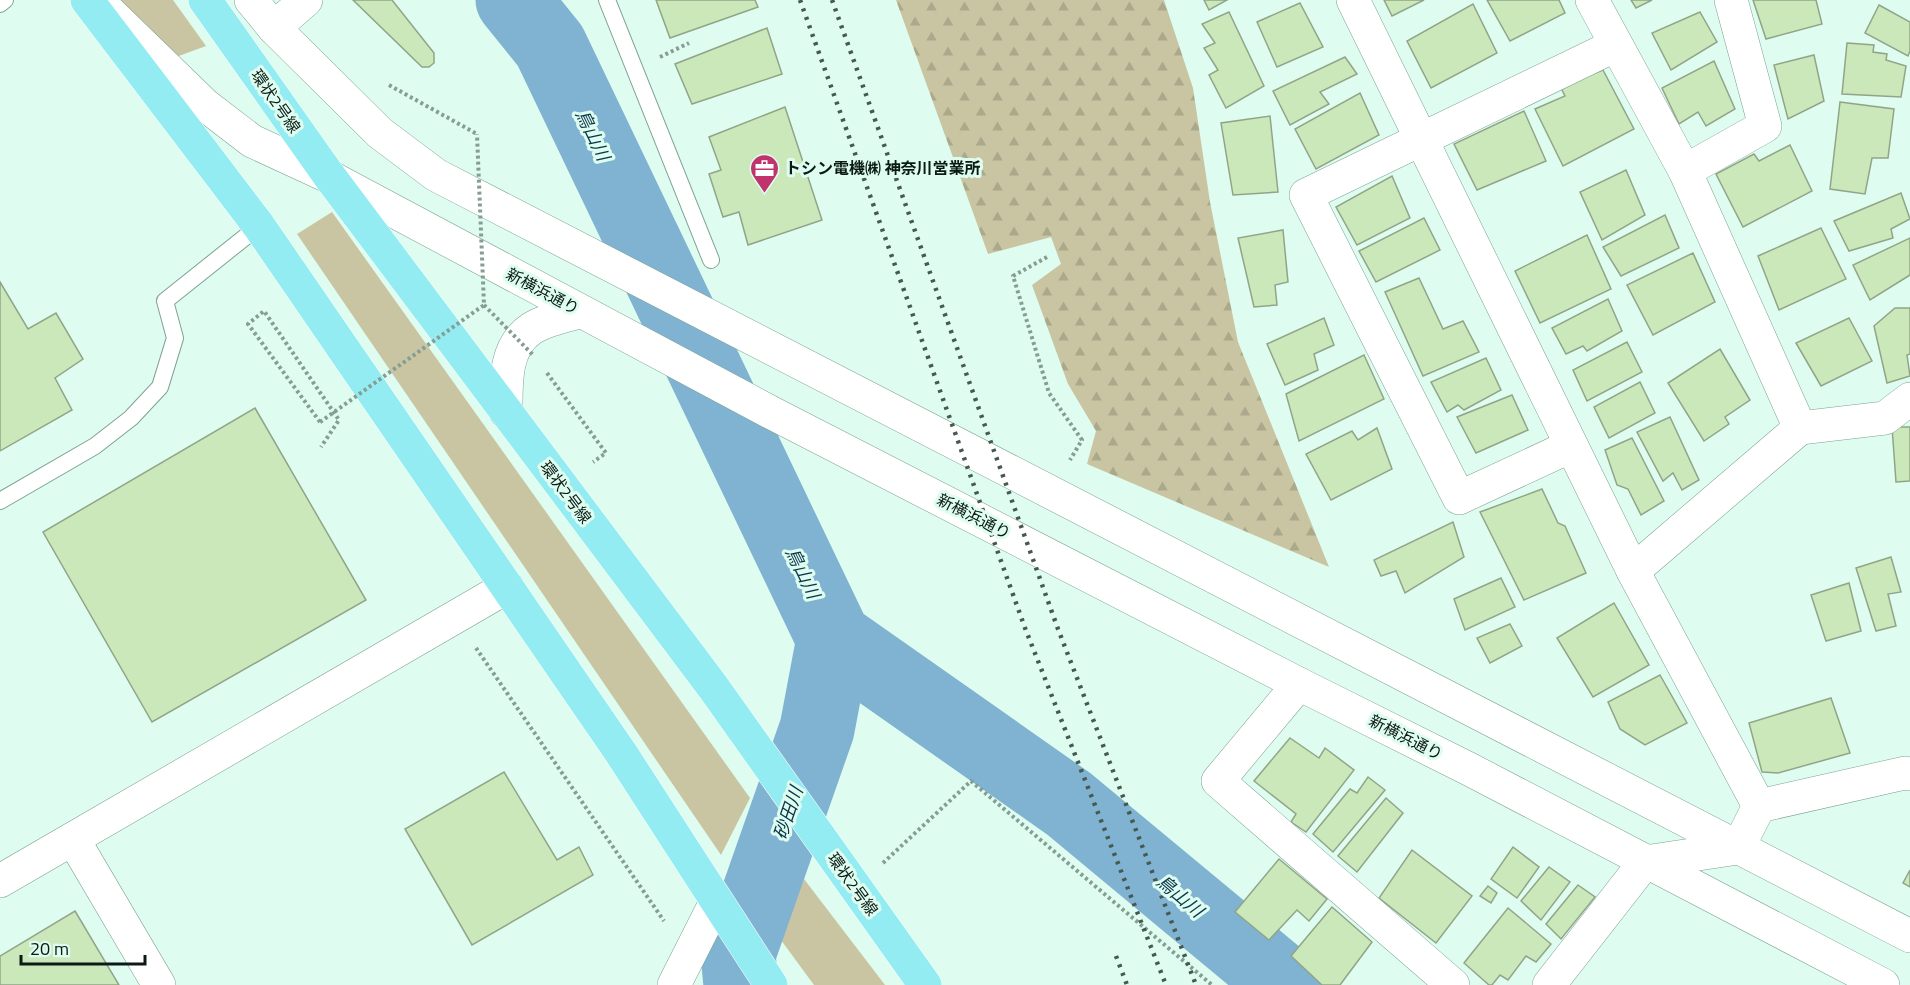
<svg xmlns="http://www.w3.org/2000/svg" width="1910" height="985" viewBox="0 0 1910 985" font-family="'Titillium Web','Noto Sans JP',sans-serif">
	<defs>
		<pattern id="forest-firs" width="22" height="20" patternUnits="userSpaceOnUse" patternTransform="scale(1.5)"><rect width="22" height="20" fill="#c9c5a2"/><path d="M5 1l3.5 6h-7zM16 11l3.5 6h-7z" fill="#aba98b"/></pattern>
	</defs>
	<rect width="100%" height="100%" fill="#defdf0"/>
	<g fill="#c9c5a2">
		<path d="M120,0H173L206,46L176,57Z"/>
		<path d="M332,212L750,798L721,855L297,234Z"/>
		<path d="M804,879L885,985H814L778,936Z"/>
	</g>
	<path fill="url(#forest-firs)" d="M896,0H1164L1193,88L1210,202L1238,342L1329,567L1087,464L1096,431L1068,384L1032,285L1061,264L1051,237L988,254Z"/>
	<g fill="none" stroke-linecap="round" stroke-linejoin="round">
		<g stroke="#80b2d1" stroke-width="75">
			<path d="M513,0L550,46L834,639L1069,804L1287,985"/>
			<path d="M741,985L738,954L817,729L834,639"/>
		</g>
	</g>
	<g fill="#cae8ba" stroke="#92a488" stroke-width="1.5">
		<path d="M353,0H392L434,53V63L429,67H422Z"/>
		<path d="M656,0H755L758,7L670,38Z"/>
		<path d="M1204,0H1227L1209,10Z"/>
		<path d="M1384,0H1424L1392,16Z"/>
		<path d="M1487,0H1559L1565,13L1510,41Z"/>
		<path d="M1631,0H1652L1636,8Z"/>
		<path d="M1753,0H1816L1822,24L1766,39Z"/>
		<path d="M1300,3L1323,47L1277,67L1257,22Z"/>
		<path d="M1473,4L1497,53L1431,88L1407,41Z"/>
		<path d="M1879,5L1910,22V51L1908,56L1865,33Z"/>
		<path d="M1229,12L1264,86L1226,108L1209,75L1218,70L1204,48L1215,43L1202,24Z"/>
		<path d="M1700,12L1717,42L1671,70L1652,33Z"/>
		<path d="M767,28L782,74L692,104L675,64Z"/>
		<path d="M1847,43L1874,45L1873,52L1887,54L1886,60L1906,66L1901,97L1842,94Z"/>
		<path d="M1814,55L1824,101L1788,119L1774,65Z"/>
		<path d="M1345,57L1357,74L1320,92L1329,104L1290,125L1273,91Z"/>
		<path d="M1714,61L1735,109L1706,126L1698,112L1679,124L1662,88Z"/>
		<path d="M1603,70L1634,129L1563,166L1535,109L1565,96L1560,86Z"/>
		<path d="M1360,93L1379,135L1316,169L1295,129Z"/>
		<path d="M1840,102L1894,109L1888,158H1872L1865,194L1830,189Z"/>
		<path d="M785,107L822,220L748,245L739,212L723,217L709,174L721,170L709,137Z"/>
		<path d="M1524,111L1546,161L1477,190L1454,144Z"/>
		<path d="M1270,116L1278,192L1233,195L1221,123Z"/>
		<path d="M1790,145L1812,191L1743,227L1716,174L1754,154L1759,161Z"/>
		<path d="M1626,170L1645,215L1602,240L1580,192Z"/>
		<path d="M1392,176L1410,218L1357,245L1336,207Z"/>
		<path d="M1901,193L1910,219L1891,229L1893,238L1849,251L1834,221Z"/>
		<path d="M1665,215L1679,248L1621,276L1603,247Z"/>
		<path d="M1424,218L1440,250L1376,282L1359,251Z"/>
		<path d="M1821,228L1846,279L1779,310L1758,256Z"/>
		<path d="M1283,230L1288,282L1275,285L1277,305L1254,307L1238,238Z"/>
		<path d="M1587,235L1611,289L1540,323L1515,271Z"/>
		<path d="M1910,238V275L1870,300L1853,265Z"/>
		<path d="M1693,253L1715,302L1653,335L1627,285Z"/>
		<path d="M1419,278L1443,329L1463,321L1479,352L1423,376L1385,292Z"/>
		<path d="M0,282L28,329L56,313L83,359L55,378L72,410L0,451Z"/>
		<path d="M1608,299L1622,331L1587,351L1583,346L1566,354L1552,328Z"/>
		<path d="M1895,308H1910V354L1907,355L1910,376L1887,383L1874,326Z"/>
		<path d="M1324,318L1334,345L1314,354L1318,370L1285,385L1267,344Z"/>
		<path d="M1849,318L1872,361L1821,386L1796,343Z"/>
		<path d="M1627,342L1642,372L1587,401L1573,370Z"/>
		<path d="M1720,349L1750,400L1725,417L1729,424L1704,441L1668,383Z"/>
		<path d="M1364,355L1384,399L1299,441L1286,394Z"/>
		<path d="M1486,358L1501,390L1464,410L1458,405L1447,412L1431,382Z"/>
		<path d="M1640,382L1655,413L1609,438L1594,407Z"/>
		<path d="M1512,395L1528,430L1476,453L1457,417Z"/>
		<path d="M255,408L366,600L152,722L43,532Z"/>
		<path d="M1670,417L1699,480L1682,490L1673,473L1663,481L1637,432Z"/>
		<path d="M1892,427H1910V481L1896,482Z"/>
		<path d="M1377,428L1392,469L1331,500L1306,454L1352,431L1358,440Z"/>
		<path d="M1632,438L1664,501L1641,515L1628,489L1617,485L1605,450Z"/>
		<path d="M1542,489L1558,523L1565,526L1586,573L1524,600L1480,512Z"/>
		<path d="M1453,522L1464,557L1405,593L1396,571L1381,576L1374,560Z"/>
		<path d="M1891,557L1901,592L1888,594L1896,626L1876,631L1856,568Z"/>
		<path d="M1501,578L1515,607L1465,630L1454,599Z"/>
		<path d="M1849,583L1861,631L1826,641L1811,595Z"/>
		<path d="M1614,603L1649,665L1593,697L1557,638Z"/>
		<path d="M1510,624L1522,646L1490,663L1477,638Z"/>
		<path d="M1660,675L1687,723L1645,745L1620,729L1608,702Z"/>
		<path d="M1831,698L1850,753L1778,773L1762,772L1749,723Z"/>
		<path d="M1290,738L1319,758L1325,748L1354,770L1306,832L1291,822L1296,814L1254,781Z"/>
		<path d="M504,772L557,860L579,847L593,875L472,945L405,829Z"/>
		<path d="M1368,777L1385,790L1333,852L1313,834L1350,789L1357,793Z"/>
		<path d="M1386,798L1403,813L1357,872L1338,856Z"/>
		<path d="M1513,847L1539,867L1517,898L1491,879Z"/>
		<path d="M1412,850L1472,896L1436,943L1379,898Z"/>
		<path d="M1279,859L1327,899L1309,921L1297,910L1269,940L1235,912Z"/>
		<path d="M1549,867L1570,882L1541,920L1521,901Z"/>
		<path d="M1910,870V887L1903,883Z"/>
		<path d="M1578,885L1595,897L1561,939L1546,924Z"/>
		<path d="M1488,886L1497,893L1491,903L1480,896Z"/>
		<path d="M1332,907L1372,942L1340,985H1322L1291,956Z"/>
		<path d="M1508,908L1551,944L1536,962L1526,956L1508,980L1500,975L1492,985H1489L1464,963Z"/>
		<path d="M75,911L119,985H0V956Z"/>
	</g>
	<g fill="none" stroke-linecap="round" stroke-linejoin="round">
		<defs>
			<g id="service">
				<path d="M607,0L711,260"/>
				<path d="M0,4L5,0"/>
				<path d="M0,501L95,446L131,418L160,387L175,338L165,301L259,226"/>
			</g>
			<g id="minor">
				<path d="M1353,0L1633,571L1759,806L1738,848L1645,862L1549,985"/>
				<path d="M1592,0L1685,171L1800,428L1633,571"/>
				<path d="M274,28L306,0"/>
				<path d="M1685,171L1765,126L1731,0"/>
				<path d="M1800,428L1885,418L1910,399"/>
				<path d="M1571,446L1459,498L1306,195L1616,45"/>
				<path d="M1299,684L1218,781L1453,985"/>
				<path d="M1759,806L1905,773L1910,774"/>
				<path d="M73,839L159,985"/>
				<path d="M0,881L507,587"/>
				<path d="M674,985L716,902"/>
			</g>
			<g id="tertiary">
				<path d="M251,0L274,28L380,133L436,175L1910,936"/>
				<path d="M107,10L205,105L252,141L330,177L772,413L1299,684L1469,769L1883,985"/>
				<path d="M506,412C506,384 504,347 531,329C545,320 564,316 580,312"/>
			</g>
			<g id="primary">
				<path d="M87,0L259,226L621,753L771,985"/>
				<path d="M205,0L330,177L713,687L925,985"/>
			</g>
		</defs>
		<use href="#service" stroke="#7ea293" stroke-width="18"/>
		<use href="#minor" stroke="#7ea293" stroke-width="34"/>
		<use href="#tertiary" stroke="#7ea293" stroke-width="34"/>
		<use href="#primary" stroke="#fff" stroke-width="34"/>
		<g stroke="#859d93" stroke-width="4" stroke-dasharray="3 3" stroke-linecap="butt">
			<path d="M660,57L689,43"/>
			<path d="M389,85L477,134"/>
			<path d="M1047,257L1013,276L1049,393L1082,440L1070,460"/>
			<path d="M547,373L606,453L593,462"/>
			<path d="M320,422L248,324L264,311L339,420L321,447"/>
			<path d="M476,648L664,921"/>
			<path d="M883,863L971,781L1212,985"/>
		</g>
		<use href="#service" stroke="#fff" stroke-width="16"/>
		<use href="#minor" stroke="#fff" stroke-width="33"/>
		<use href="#tertiary" stroke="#fff" stroke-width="33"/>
		<use href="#primary" stroke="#92ecf2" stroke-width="33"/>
		<g stroke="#465951" stroke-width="4.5" stroke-dasharray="3 6" stroke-linecap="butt">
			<path d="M800,0L1025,628L1166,985"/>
			<path d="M832,0L1058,629L1196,985"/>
			<path d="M1116,956L1127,985"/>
		</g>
		<g stroke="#859d93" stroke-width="4" stroke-dasharray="3 3" stroke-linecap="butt">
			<path d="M484,305L534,356"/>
			<path d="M320,422L484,305L477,134"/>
		</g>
	</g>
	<defs>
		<symbol id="office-pin" viewBox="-11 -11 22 30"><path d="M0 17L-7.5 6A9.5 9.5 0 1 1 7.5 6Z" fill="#bf346c" stroke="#defdf0"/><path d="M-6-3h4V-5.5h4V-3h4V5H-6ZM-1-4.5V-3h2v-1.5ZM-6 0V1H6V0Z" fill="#fff"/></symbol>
	</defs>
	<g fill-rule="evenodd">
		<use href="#office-pin" x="748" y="152" width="33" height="45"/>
	</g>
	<g text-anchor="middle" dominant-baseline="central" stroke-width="6" stroke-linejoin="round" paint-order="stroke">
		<g font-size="16" fill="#0c1a15" stroke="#defdf0">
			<text transform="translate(276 101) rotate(55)">環状2号線</text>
			<text transform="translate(543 291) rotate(28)">新横浜通り</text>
			<text transform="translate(566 492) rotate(53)">環状2号線</text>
			<text transform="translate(974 516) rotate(27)">新横浜通り</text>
			<text transform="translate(1406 737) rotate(27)">新横浜通り</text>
			<text transform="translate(853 884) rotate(54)">環状2号線</text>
		</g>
		<g font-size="16" font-weight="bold" fill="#0c1a15" stroke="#defdf0" text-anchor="start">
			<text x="785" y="168">トシン電機㈱ 神奈川営業所</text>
		</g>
		<g font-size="18" font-style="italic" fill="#0a354b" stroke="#defdf0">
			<text transform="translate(593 135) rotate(64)">鳥山川</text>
			<text transform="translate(803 573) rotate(64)">鳥山川</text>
			<text transform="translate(788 813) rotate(-71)">砂田川</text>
			<text transform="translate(1180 896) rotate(40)">鳥山川</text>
		</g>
	</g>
	<path d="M21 955v9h124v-9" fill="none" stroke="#0c1a15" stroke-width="3"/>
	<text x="30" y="955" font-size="18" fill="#0c1a15" stroke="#defdf0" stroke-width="4.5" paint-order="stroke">20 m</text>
</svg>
